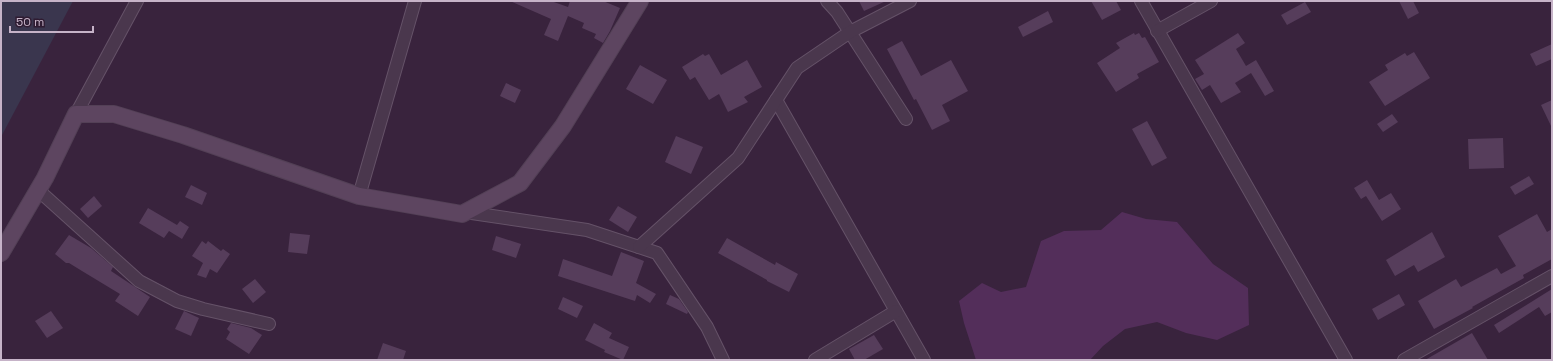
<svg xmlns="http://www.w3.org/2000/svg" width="1553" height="361" viewBox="0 0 1553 361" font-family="'Space Grotesk',sans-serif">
	<rect width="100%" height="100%" fill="#39233d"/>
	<path fill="#3a364e" d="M1,1H73L1,137Z"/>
	<path fill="#532e5a" d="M1122,212L1146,219L1177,222L1213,264L1248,288L1249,325L1217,340L1186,333L1157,322L1125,329L1103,346L1090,360H976L964,323L959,301L982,283L1001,292L1026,287L1041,241L1064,231L1101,230Z"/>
	<g fill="#563d5b">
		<path d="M510,1H551L568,7L570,1H603L620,8L610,31L603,43L594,38L596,34L582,28L584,23L568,16L558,41L544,35L551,19Z"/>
		<path d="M859,1H886L864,11Z"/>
		<path d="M1091,1H1116L1121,10L1102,20Z"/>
		<path d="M1399,1H1413L1419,13L1408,19Z"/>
		<path d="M1305,2L1311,12L1287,25L1281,15Z"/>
		<path d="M1048,11L1053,22L1023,37L1018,27Z"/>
		<path d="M1134,33L1135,35L1139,33L1142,38L1145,37L1159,62L1137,74L1139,78L1116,92L1097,63L1120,48L1116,43Z"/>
		<path d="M1238,33L1245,43L1236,49L1246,66L1256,60L1274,91L1265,96L1251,73L1235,83L1241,92L1221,103L1210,85L1202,90L1195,79L1204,74L1195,60Z"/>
		<path d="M902,41L921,76L951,60L968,91L942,105L950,121L932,130L916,99L914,100L887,49Z"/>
		<path d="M1552,44V59L1536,66L1530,54Z"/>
		<path d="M1414,52L1430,78L1385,106L1369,82L1388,70L1385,65L1405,53L1407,56Z"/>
		<path d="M703,54L705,56L709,54L721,75L747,60L762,87L744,97L748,102L728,112L719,94L709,100L695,77L690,80L682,67Z"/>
		<path d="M640,65L667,80L653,104L626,89Z"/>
		<path d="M506,83L521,90L515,103L500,96Z"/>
		<path d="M1552,100V128L1541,105Z"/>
		<path d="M1392,114L1398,122L1383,132L1377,124Z"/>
		<path d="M1147,121L1167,158L1152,166L1132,129Z"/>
		<path d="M676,136L703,147L691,174L665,162Z"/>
		<path d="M1503,138L1504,168L1469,169L1468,139Z"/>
		<path d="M1529,176L1534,184L1515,195L1510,187Z"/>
		<path d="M1367,180L1379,200L1391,193L1401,209L1382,221L1366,196L1361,199L1354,188Z"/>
		<path d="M191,185L207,193L202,205L185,197Z"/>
		<path d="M94,196L102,206L88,218L80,209Z"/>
		<path d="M618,206L637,217L628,232L609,220Z"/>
		<path d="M148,208L177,225L180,221L189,227L182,239L169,231L164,238L139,223Z"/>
		<path d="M1537,214L1547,232L1552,229V259L1523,275L1524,278L1472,307L1473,308L1434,329L1418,301L1456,279L1461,287L1497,268L1501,274L1516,266L1498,236Z"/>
		<path d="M1432,232L1445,257L1418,272L1414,265L1395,276L1386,260Z"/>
		<path d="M290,233L310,235L307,254L288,252Z"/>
		<path d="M69,235L91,248L113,267L111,271L150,297L138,316L115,301L120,294L82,271L69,263H66L55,254Z"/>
		<path d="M496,236L521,244L516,258L492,250Z"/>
		<path d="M727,238L775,265L776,262L798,274L789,292L767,281V280L718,253Z"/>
		<path d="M202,241L206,244L208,241L221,251L223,249L230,254L217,273L210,269L206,278L197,275L203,263L192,256Z"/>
		<path d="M621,252L644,261L636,283L656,294L650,303L637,295L635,301L558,276L563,259L612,276Z"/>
		<path d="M255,279L266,292L253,303L242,289Z"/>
		<path d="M1552,289V312L1545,316L1539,307L1499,333L1494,325Z"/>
		<path d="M1399,294L1405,305L1378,320L1372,309Z"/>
		<path d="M670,295L679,299L688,312L687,314L666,304Z"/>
		<path d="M563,297L583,306L577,318L558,309Z"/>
		<path d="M51,311L63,328L47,338L35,321Z"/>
		<path d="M184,311L199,318L191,336L175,329Z"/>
		<path d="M231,323L251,328L262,335L249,354L226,339L230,332L227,329Z"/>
		<path d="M594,323L612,333L609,338L629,347L623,360L604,352L605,350L585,340Z"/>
		<path d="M1472,333L1488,360H1425Z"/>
		<path d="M874,335L883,349L864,360H855L849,349Z"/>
		<path d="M383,343L406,351L403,360H377Z"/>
	</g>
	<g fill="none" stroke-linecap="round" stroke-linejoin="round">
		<defs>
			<g id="street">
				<path d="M827,1L837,12L906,119"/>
				<path d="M1141,1L1346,360"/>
				<path d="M1157,31L1211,1"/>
				<path d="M776,100L924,360"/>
				<path d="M76,114L137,1"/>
				<path d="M37,189L139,281L177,301L203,309L269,324"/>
				<path d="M359,196L415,1"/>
				<path d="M465,212L587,230L657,253L707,327L723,360"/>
				<path d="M639,247L738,158L797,68L850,32L910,1"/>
				<path d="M815,360L896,311"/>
				<path d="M1404,360L1552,276"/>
			</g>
			<path id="secondary" d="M1,253L45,178L76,114H114L183,135L359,196L462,214L520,183L563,126L640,1"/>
		</defs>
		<use href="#street" stroke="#655268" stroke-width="14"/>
		<use href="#secondary" stroke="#534056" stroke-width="18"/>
		<use href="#street" stroke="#4a374d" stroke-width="12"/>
		<use href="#secondary" stroke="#5d4560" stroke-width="16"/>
	</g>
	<rect width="1553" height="361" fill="none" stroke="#c6b3c8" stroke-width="4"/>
	<path d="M10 26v6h83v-6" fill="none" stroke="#c6b3c8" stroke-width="2"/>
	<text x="16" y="26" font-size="12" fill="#c6b3c8" stroke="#2f1c32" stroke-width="3" paint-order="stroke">50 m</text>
</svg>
